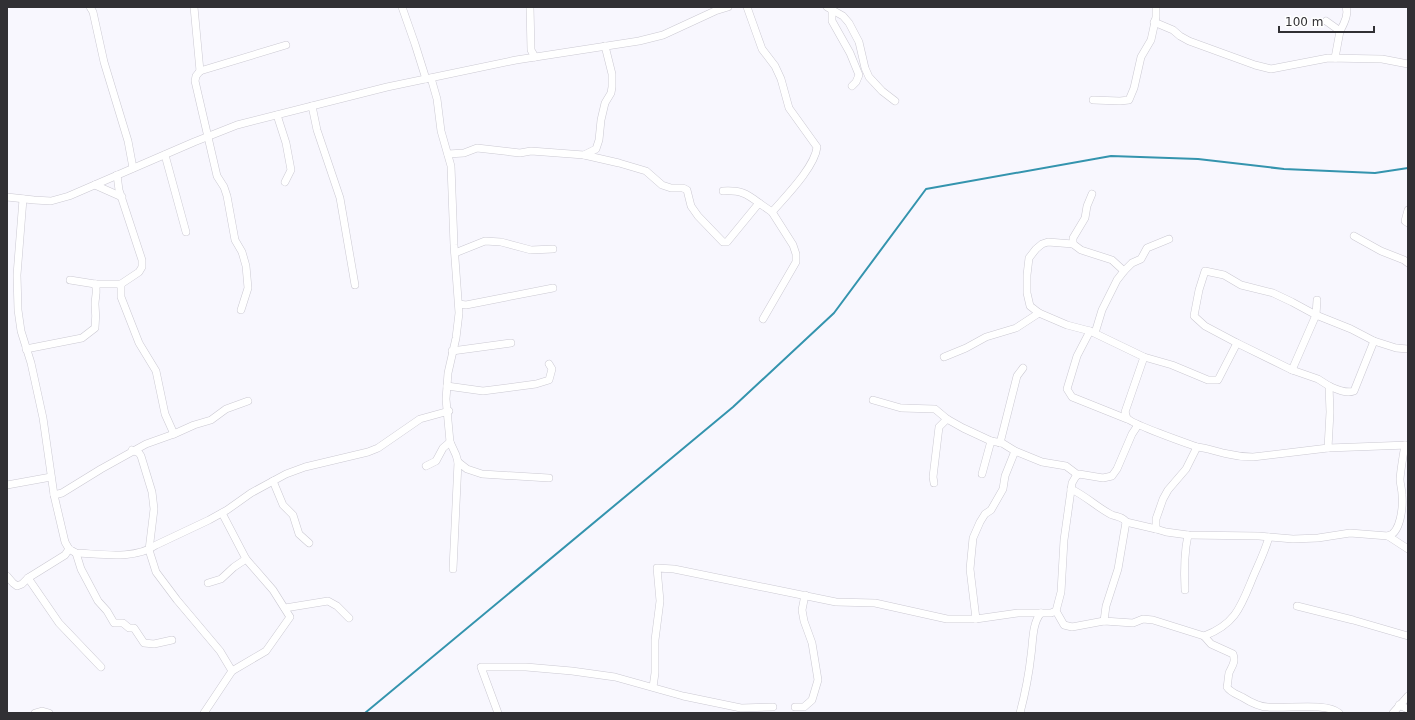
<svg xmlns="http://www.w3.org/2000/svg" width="1415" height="720" viewBox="0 0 1415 720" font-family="'DejaVu Sans',sans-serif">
	<rect width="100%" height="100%" fill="#f8f7fe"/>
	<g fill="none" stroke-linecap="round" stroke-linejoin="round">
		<path stroke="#3494ae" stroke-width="2" d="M365,713L733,407L834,313L926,189L1111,156L1198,159L1284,169L1375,173L1408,168"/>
		<defs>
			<g id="minor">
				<path d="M90,7L93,12L104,62L128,141L133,168"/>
				<path d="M194,7L200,71"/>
				<path d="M402,7L415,44L426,79"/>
				<path d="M530,7L531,50L535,57"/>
				<path d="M747,7L762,49L775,66L781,79L789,108L817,147C815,167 785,197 772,212"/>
				<path d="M827,7L843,16L849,23L859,42L865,68L869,77L882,91L895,101"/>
				<path d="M832,11V21L850,53L859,75L856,82L852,86"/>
				<path d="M1326,21L1340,31L1335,58"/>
				<path d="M1154,22L1173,30L1180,36L1189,41L1255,65L1271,69L1328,58L1382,59L1408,64"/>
				<path d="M1340,31C1344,24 1349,14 1346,7"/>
				<path d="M431,78L437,99L441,131L451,166L454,245L459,313L456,338L448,373L446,399L450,442L456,455L458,462L453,569"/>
				<path d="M1093,100L1120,101L1129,100L1134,88L1141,57L1151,40L1156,17V7"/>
				<path d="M312,106L317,130L340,198L355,285"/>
				<path d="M277,115L286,143L291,170L285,182"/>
				<path d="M448,154L464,153L477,148L520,153L531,151L584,155L596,149L599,140L601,120L605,103L611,93L612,87V74L605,46"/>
				<path d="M165,155L186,232"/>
				<path d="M584,155L619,163L646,171L662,185L671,188H683L687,190L691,206L698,216L723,242H727L759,203L772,212L793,245L796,254V262L763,319"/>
				<path d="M95,185L122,197"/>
				<path d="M723,191C740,190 746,193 759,203"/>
				<path d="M7,197L34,200L51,201L69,196L194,142L237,125L387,87L516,60L639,41L663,35L715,11L728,7"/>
				<path d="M23,199L17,275L18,310L21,331L31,363L43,418L54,495L65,542L69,549L76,553C101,554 135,560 156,545L209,520L227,510L251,493L286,474L305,467L368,452L378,448L420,419L449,411"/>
				<path d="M1408,210L1405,221L1408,223"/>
				<path d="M1354,236L1381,251L1404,260L1408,263"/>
				<path d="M1073,244V238L1085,218L1087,206L1092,194"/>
				<path d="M455,253L485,241L501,242L531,250L553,249"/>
				<path d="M1124,271L1112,260L1081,250L1073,244L1048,242L1042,244L1036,249L1029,258L1027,275V293L1030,306L1039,313L1067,325L1090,331L1144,357L1125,412C1126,414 1126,416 1127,418C1131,424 1186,443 1197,447C1208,448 1217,452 1228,454C1236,456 1244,457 1253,457L1328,448L1408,445"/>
				<path d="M70,280L95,284H121L139,272L142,267V260L119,190L117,175"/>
				<path d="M121,284V297L139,343L156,371L165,414L174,434"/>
				<path d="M459,304L466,305L553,288"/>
				<path d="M241,310L248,288L246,266L242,252L235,240L227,196L224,187L217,176L195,81L196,76L200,71L286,45"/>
				<path d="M1090,331L1077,356L1067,389L1072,397L1127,419"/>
				<path d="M1095,333L1102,310L1117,280L1124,271L1132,263L1141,259L1147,248L1169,239"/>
				<path d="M1237,343L1205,326L1194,316L1199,290L1205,271L1224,275L1241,285L1273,293L1292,302L1316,315L1351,329L1374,341"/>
				<path d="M26,349L82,338L95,328C96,320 96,313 95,304C95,297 98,291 95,284"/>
				<path d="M452,351L511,343"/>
				<path d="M944,357L966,348L986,337L1016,328L1039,313"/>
				<path d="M1144,357L1172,365L1208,380H1218L1237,343L1292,370L1318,379L1329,386L1330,412L1328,448"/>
				<path d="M1292,370L1316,315L1317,300"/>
				<path d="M447,386L483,391L536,384L549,380L552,369L549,364"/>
				<path d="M1329,386C1336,389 1346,394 1354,391L1374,341L1396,348L1408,349"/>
				<path d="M873,400L901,408L935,409L947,419"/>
				<path d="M1000,443L1017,376L1023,368"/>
				<path d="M132,450L139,453L141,456L152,492L154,509L149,550L156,572L177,600L220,651L232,671"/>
				<path d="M458,462L467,469L482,474L549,478"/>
				<path d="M426,466L436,461L443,448L450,442"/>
				<path d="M982,474L991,441L1002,443L1015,451L1042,462L1066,466L1078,475"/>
				<path d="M273,481L283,505L293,515L299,534L309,543"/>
				<path d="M934,483L933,477L939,427L947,419L963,428L991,441"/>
				<path d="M7,485L51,477"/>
				<path d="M1071,489C1086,496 1098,508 1112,515C1118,517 1123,517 1126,522L1118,569L1106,606L1104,621"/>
				<path d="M54,495L62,493L101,469L146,444L174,434L194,425L211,420L226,409L248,401"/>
				<path d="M1126,522L1156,529L1166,532L1188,535L1259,536L1293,539L1318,538L1350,533L1388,536C1401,533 1403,506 1402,495C1402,489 1400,484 1400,479C1401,468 1403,456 1405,445"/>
				<path d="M1156,529V519L1163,499L1168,490L1186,469L1197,447"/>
				<path d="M1388,536L1408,549"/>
				<path d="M76,553L81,569L98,601L107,611L114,623H123L129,628H134L144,643L154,644L172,640"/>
				<path d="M7,576L13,583L17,586L22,584L28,578L65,555L69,549"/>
				<path d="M28,578L59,623L101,667"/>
				<path d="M208,583L221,579L234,567L246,559"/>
				<path d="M1185,590C1184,571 1184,553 1188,535"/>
				<path d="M1297,606L1353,620L1408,636"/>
				<path d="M285,608L328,601L337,606L349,618"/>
				<path d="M1056,611L1064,625L1072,627L1104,621L1133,623L1143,619L1153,620L1204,636L1211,644L1233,654C1236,662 1232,666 1229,673C1228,678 1228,683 1227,687C1230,692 1236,694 1242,697C1250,702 1259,707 1268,707C1286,709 1326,702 1339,713"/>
				<path d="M976,619L970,569L973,538L980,522L985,514L991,510L1003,489L1005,476L1015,451"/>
				<path d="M1204,636C1236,624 1241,606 1253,577C1259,563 1265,551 1269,537"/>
				<path d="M653,687L655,673V640L660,601L657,568L674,569L836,602L875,603L947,619H976L1018,613H1051L1056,611L1061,592L1064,540L1072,483L1076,476L1079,474L1103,478L1112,476L1117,469L1132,434L1138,425"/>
				<path d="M1399,705L1408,709"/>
				<path d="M795,707H804L812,700L818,680L812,643L804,621L802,610L805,595"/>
				<path d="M35,713L42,711L49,713"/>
				<path d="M204,713L232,671L266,651L290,617L273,590L246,559L222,513"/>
				<path d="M498,713L481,667H526L572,671L615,677L683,696L741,708L773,707"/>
				<path d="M1020,713C1025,694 1029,674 1031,655C1033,642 1032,623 1041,613"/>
				<path d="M1393,713L1408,696"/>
			</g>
		</defs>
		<use href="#minor" stroke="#cbc9d2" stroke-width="8"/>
		<use href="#minor" stroke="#fff" stroke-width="7"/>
	</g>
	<rect width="1415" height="720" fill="none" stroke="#313034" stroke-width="16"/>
	<path d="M1279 26v6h95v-6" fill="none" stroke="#313034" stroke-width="2"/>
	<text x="1285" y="26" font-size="12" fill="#313034" stroke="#ffffff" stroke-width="3" paint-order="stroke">100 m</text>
</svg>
